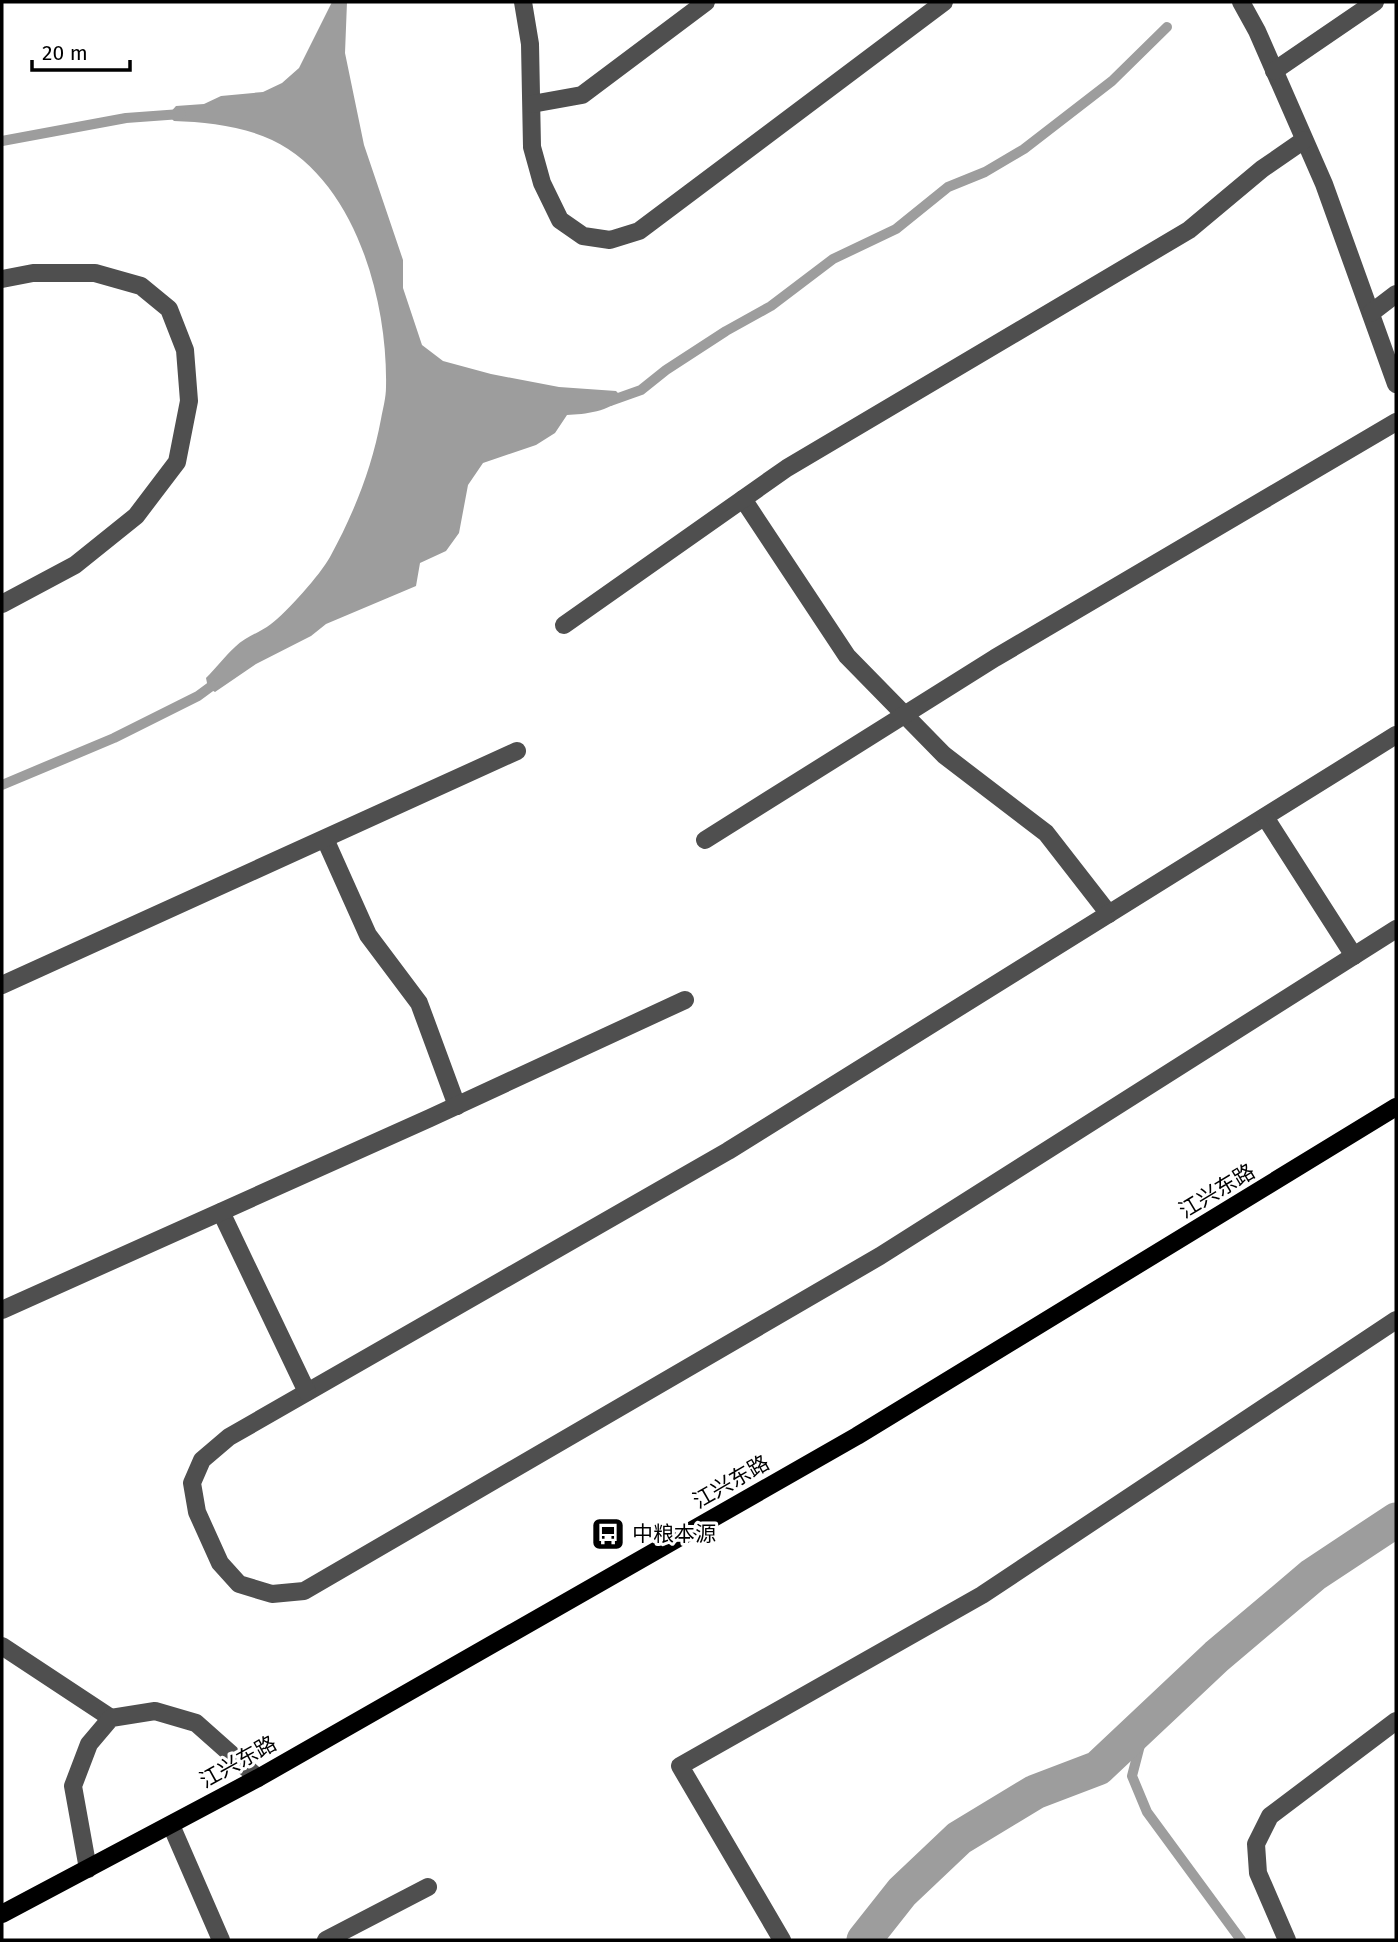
<svg xmlns="http://www.w3.org/2000/svg" width="1398" height="1942" viewBox="0 0 1398 1942" font-family="'Fira Sans','Noto Sans SC',sans-serif">
	<rect width="100%" height="100%" fill="#fff"/>
	<path fill="#9d9d9d" d="M332,2H347L345,53L364,145L403,260V288L422,345L443,361L491,374L559,387L616,391L622,397C610,412 585,414 567,415L555,433L536,445L483,463L468,485L459,533L446,551L420,563L416,586L326,624L311,636L256,664L215,692L208,688L206,678C216,668 225,656 235,647C245,637 259,633 271,624C287,612 320,575 330,557C354,513 372,468 381,419C383,408 386,398 386,387C388,302 356,180 272,140C242,126 206,122 174,121L168,115L176,106L204,104L221,96L263,92L282,83L299,68Z"/>
	<g fill="none" stroke-linecap="round" stroke-linejoin="round">
		<g stroke="#9d9d9d" stroke-width="10">
			<path d="M2,141L126,118L181,114"/>
			<path d="M610,401L641,390L666,370L726,331L771,306L833,259L896,229L948,187L985,172L1024,149L1112,81L1167,27"/>
			<path d="M2,785L114,738L198,696L217,682"/>
			<path d="M1146,1722L1132,1776L1147,1812L1241,1940"/>
		</g>
		<path stroke="#9d9d9d" stroke-width="35" d="M864,1940L902,1892L959,1838L1035,1792L1098,1768L1217,1656L1313,1575L1396,1520"/>
		<g stroke="#4f4f4f" stroke-width="18">
			<path d="M523,2L530,44L532,147L542,183L560,220L583,236L610,240L639,231L944,2"/>
			<path d="M1241,2L1257,31L1324,184L1396,384"/>
			<path d="M1274,71L1375,2"/>
			<path d="M532,104L582,95L706,2"/>
			<path d="M2,279L33,273H95L141,286L169,309L185,350L189,401L177,462L136,516L75,565L2,604"/>
			<path d="M1371,313L1396,294"/>
			<path d="M743,499L847,656L944,755L1046,833L1109,914"/>
			<path d="M564,625L787,468L1189,230L1262,169L1304,140"/>
			<path d="M1396,735L728,1151L229,1437L202,1460L192,1483L197,1512L220,1563L239,1584L272,1594L304,1591L880,1256L1396,929"/>
			<path d="M1265,817L1354,956"/>
			<path d="M325,839L368,935L419,1003L457,1106"/>
			<path d="M705,840L995,658L1396,422"/>
			<path d="M2,985L517,751"/>
			<path d="M221,1212L307,1392"/>
			<path d="M2,1310L430,1118L685,1000"/>
			<path d="M2,1646L111,1718"/>
			<path d="M171,1825L221,1940"/>
			<path d="M88,1869L73,1786L89,1744L111,1718L155,1711L196,1723L258,1778"/>
			<path d="M326,1940L428,1887"/>
			<path d="M782,1940L680,1766L982,1595L1396,1320"/>
			<path d="M1287,1940L1258,1873L1256,1844L1270,1816L1396,1721"/>
		</g>
		<path stroke="#000" stroke-width="18" d="M2,1914L258,1778L857,1436L1396,1107"/>
	</g>
	<defs>
		<symbol id="bus-square" viewBox="-11 -11 22 22"><rect x="-9" y="-9" width="18" height="18" rx="4" fill="#000" stroke="#fff"/><path d="M-5-6H5V4H4V6H2V4H-2V6H-4V4H-5ZM-3.5-4V0h7V-4ZM-3.5 1.2v1.5H-2V1.2ZM2 1.2v1.5H3.5V1.2Z" fill="#fff"/></symbol>
	</defs>
	<g fill-rule="evenodd">
		<use href="#bus-square" x="589" y="1515" width="38" height="38"/>
	</g>
	<g text-anchor="middle" dominant-baseline="central" stroke-width="6" stroke-linejoin="round" paint-order="stroke">
		<g font-size="21" fill="#000" stroke="#fff">
			<text transform="translate(1217 1191) rotate(-31)">江兴东路</text>
			<text transform="translate(731 1482) rotate(-30)">江兴东路</text>
			<text transform="translate(238 1762) rotate(-29)">江兴东路</text>
		</g>
		<g font-size="21" fill="#000" stroke="#fff" text-anchor="start">
			<text x="632" y="1534">中粮本源</text>
		</g>
	</g>
	<rect width="1398" height="1942" fill="none" stroke="#000000" stroke-width="7"/>
	<path d="M32 60v10h98v-10" fill="none" stroke="#000000" stroke-width="3.5"/>
	<text x="42" y="60" font-size="21" fill="#000000" stroke="#ffffff" stroke-width="5" paint-order="stroke">20 m</text>
</svg>
